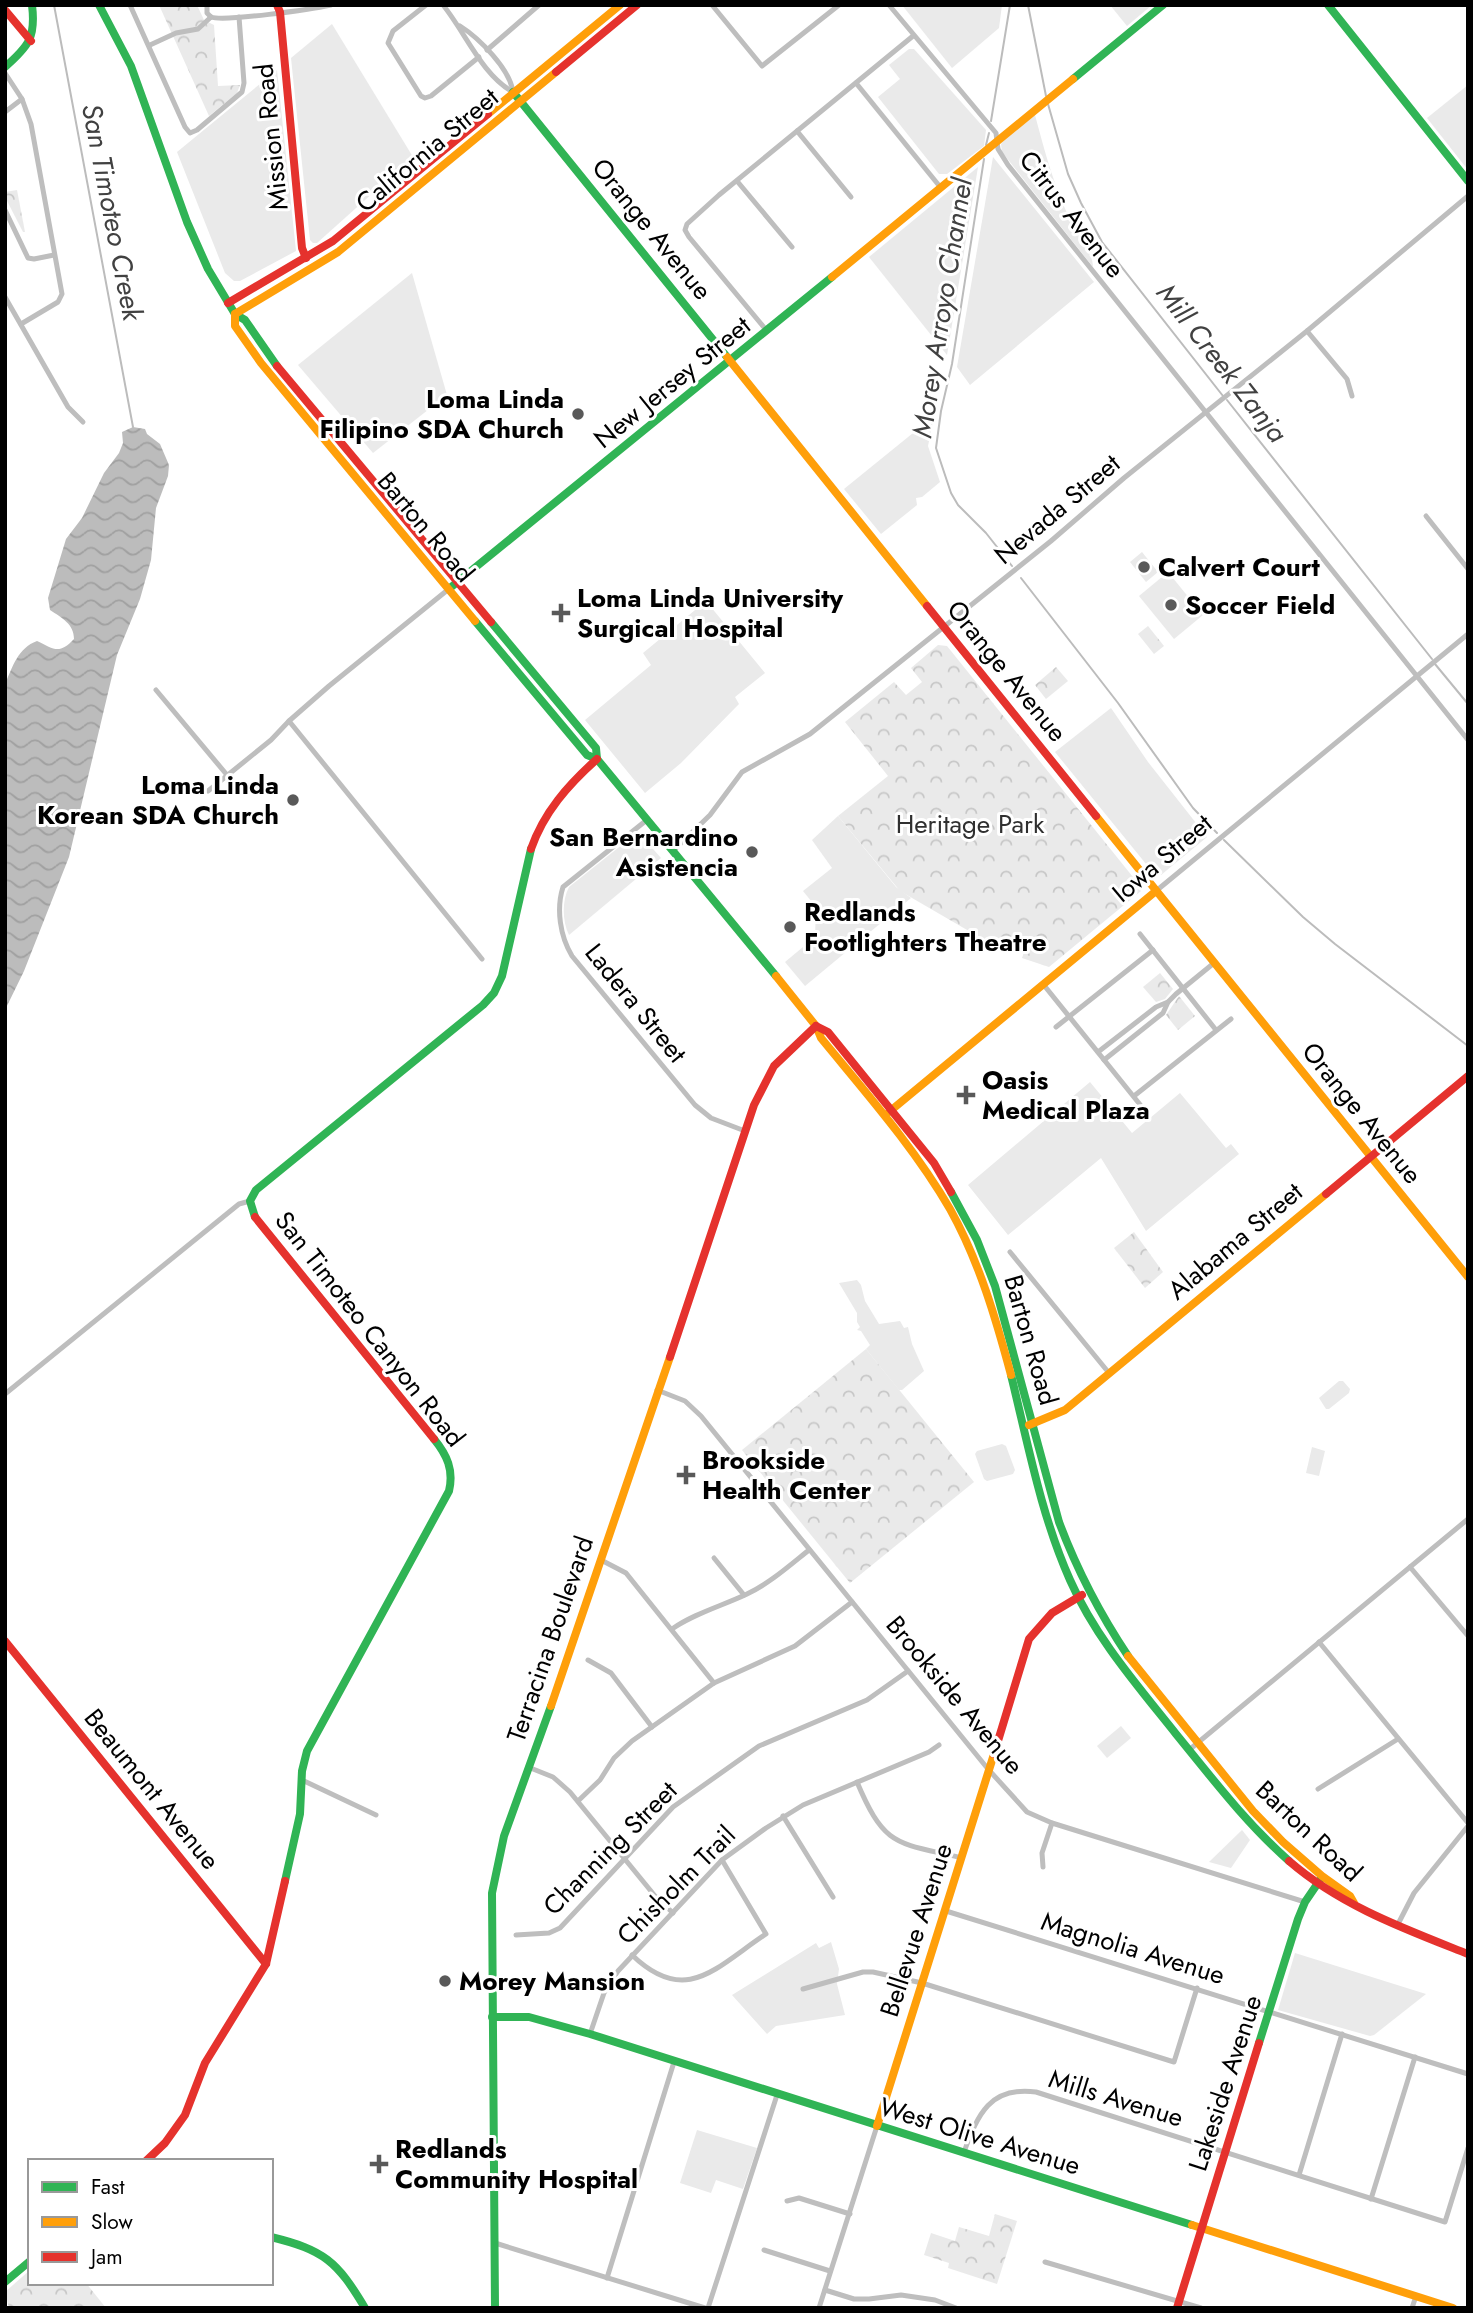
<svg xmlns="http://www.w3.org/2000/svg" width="1473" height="2313" viewBox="0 0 1473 2313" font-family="Jost,sans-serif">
	<defs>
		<pattern id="park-crowns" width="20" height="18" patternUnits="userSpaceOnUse" patternTransform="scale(1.75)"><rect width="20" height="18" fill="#eaeaea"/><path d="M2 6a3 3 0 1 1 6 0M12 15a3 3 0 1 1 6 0" fill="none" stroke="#c7c7c7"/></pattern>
		<pattern id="water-waves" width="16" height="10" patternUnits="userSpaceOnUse" patternTransform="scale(1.75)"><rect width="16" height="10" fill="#bcbcbc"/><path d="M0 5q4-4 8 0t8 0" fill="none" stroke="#a0a0a0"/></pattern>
	</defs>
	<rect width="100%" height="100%" fill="#fff"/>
	<g fill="#eaeaea">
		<path d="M902,5H1002L999,28L952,68Z"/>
		<path d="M1110,5H1152L1127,26Z"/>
		<path d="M332,24L413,157L317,243H313L310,240L291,58Z"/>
		<path d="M909,49H914L986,130L984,146L947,174H939L878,97L900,79L889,65Z"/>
		<path d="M277,70L296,251L240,281H234L225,273L177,152Z"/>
		<path d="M1468,85V170L1427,118Z"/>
		<path d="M1035,115C1043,145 1051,175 1063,204C1070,223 1093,249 1093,267L1002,152L1001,144L1005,139Z"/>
		<path d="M993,157L1094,282L970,385L957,367Z"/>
		<path d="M978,167L947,355L869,257Z"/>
		<path d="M412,273L447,395L373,453L298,365Z"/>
		<path d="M934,416L928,446L940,482L922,497L916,498L917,505L881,534L844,489Z"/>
		<path d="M1142,552L1158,572L1146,582L1130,562Z"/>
		<path d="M1168,572L1203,615L1174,639L1139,596Z"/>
		<path d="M706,601L765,673L735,697L739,704L681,763L645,793L585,720L651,665L643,653Z"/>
		<path d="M1111,708L1148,762L1207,837L1161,875H1155L1055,752Z"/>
		<path d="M838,816L896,887L911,898L805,986L785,962L815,937L816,907L803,891L832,868L812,840Z"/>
		<path d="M638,832L661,858L569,935C562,921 562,900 569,887Z"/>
		<path d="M1090,1082L1132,1133L1180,1093L1226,1148L1231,1144L1239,1154L1146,1231L1101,1158L1008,1235L968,1185Z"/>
		<path d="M857,1280L861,1285L865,1301L879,1324L900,1321L904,1328L908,1327L912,1344L924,1371L902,1390H899L866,1349L870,1345L861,1331L857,1330L860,1327L857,1322V1313L839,1283Z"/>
		<path d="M1339,1381H1343L1350,1389L1349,1393L1329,1409H1326L1319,1398Z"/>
		<path d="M1002,1444L1006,1446L1015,1470L1013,1474L987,1481L984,1479L975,1454L977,1451Z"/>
		<path d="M1312,1447L1325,1451L1319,1476L1306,1473Z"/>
		<path d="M1121,1726L1131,1738L1107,1758L1097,1746Z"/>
		<path d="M1242,1830L1250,1840L1231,1868L1209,1862Z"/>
		<path d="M831,1942L839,1969L837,1984L845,2015L776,2026L767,2034L732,1995L816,1943L819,1948Z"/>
		<path d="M1295,1953L1426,1994L1374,2035L1370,2036L1278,2010Z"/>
		<path d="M697,2130L757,2148L743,2189L716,2180L711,2193L680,2183Z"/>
	</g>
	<g fill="url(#park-crowns)">
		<path d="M159,5H197L204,20L214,25L218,86L240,85L237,93L209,116Z"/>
		<path d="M17,190L25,232H23L5,197V192Z"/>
		<path d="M1148,626L1164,646L1154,654L1138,634Z"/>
		<path d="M938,645L947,646L1141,887V891L1049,967L1022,958L1025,949L1014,945L1005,952L900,891L838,816L888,776L845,722L894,682L906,695L922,682L911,668Z"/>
		<path d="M1056,667L1068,681L1046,699L1035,685Z"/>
		<path d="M1160,973L1173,989L1165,999L1156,1002L1143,987Z"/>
		<path d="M1179,996L1195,1016L1178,1030L1166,1015Z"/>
		<path d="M1134,1232L1163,1272L1145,1288L1114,1248Z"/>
		<path d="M866,1349L974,1482L850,1583L742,1450Z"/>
		<path d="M995,2214L1017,2221L997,2284L948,2268L949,2263L924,2255L931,2233L955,2241L959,2227L989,2236Z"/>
		<path d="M30,2270V2283H86L106,2308H9L5,2292Z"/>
	</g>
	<path fill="url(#water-waves)" d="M133,427L145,429L147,434L160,444L169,465L168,476L156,508L151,560L140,599L117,655L69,857L24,971L5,1010V684C13,666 18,648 37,641C54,649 59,655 74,639C74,624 62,618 50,610L48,598L66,539L82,518L104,473L119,453L123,443L122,432Z"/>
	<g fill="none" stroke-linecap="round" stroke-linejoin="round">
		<g stroke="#bcbcbc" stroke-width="2">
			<path d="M54,5L133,427"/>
			<path d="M1028,5L1046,96"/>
			<path d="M1048,104L1068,174L1081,203L1102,242L1223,396"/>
			<path d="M991,121L1010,5"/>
			<path d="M986,145L989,133"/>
			<path d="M984,159L952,364L941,411L936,448L951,493L958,505L986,533L1012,566"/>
			<path d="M1227,400L1432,659"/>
			<path d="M1021,578L1118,703L1193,808L1217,833"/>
			<path d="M1435,664L1468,704"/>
			<path d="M1224,840L1303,917L1335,944L1468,1046"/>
		</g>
		<g stroke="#bebebe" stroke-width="5">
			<path d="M130,5L185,127L190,133L197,130L242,92L244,83L239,17"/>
			<path d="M207,5V13L211,17"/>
			<path d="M426,5L393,31L388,43L421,96L425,98L431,96L479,57"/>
			<path d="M443,5C465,32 482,75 513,92"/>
			<path d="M712,5L762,66L839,5"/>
			<path d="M889,5L996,133L998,149L1008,165L1468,740"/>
			<path d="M211,17C224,22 313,9 331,5"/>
			<path d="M460,26C479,38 510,69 513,92"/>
			<path d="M150,45L176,33L198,29L211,17"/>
			<path d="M487,50L539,5"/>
			<path d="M5,73L22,99L31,124L62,294L58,302L21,324"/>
			<path d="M856,83L941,188"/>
			<path d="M5,112L22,99"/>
			<path d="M797,131L851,197"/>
			<path d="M737,181L792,247"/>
			<path d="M5,210L28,258L34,259L54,255"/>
			<path d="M5,297L68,407L83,422"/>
			<path d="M767,331L689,237L685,230L687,224L719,195L913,36"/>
			<path d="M1307,331L1347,379L1352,396"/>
			<path d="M1426,516L1468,569"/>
			<path d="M156,690L227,775"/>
			<path d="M289,721L482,959"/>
			<path d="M208,791L271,740L289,721L329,686L450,588"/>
			<path d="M648,819L563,887C556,909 560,936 572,956L695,1105L711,1118L745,1131"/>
			<path d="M674,850L710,815L742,772L810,734L1051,541L1124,478L1307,331L1468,196"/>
			<path d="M1156,891L1468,634"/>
			<path d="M1140,934L1216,1030"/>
			<path d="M1043,984L1146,1112"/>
			<path d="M1056,1027L1153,950"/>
			<path d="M1098,1052L1156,1007L1168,1002"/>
			<path d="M1104,1060L1163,1013L1168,1002L1176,994L1214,963"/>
			<path d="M1134,1096L1231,1019"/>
			<path d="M1010,1252L1109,1373"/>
			<path d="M657,1390L685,1401L701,1416L988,1769L1027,1812L1052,1823L1305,1902"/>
			<path d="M5,1394L239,1204L250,1201"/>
			<path d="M714,1558L744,1595"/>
			<path d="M601,1560L626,1573L714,1683"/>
			<path d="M1410,1567L1468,1636"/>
			<path d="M672,1629C695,1613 722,1606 747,1594C770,1583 789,1566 809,1550"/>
			<path d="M1319,1642L1468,1823"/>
			<path d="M588,1660L611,1673L652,1727"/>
			<path d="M1189,1750L1468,1519"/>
			<path d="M528,1767L553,1777L570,1792L655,1896L673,1913"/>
			<path d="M302,1780L376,1815"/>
			<path d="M857,1782C885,1848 896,1842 962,1858"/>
			<path d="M1318,1789L1398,1739"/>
			<path d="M578,1801L600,1780L614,1758L632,1741L714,1683L795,1646L852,1602"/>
			<path d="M783,1816L833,1897"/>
			<path d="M1043,1867L1042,1853L1052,1823"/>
			<path d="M946,1911L1468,2074"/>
			<path d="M1397,1926L1414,1893L1468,1826"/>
			<path d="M516,1935L549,1933L560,1928L673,1807L759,1746L867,1700L908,1671"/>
			<path d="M632,1955C686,2007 716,1967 766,1934L722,1860"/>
			<path d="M803,1989L863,1972H873L922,1983L1174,2062L1197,1988"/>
			<path d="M590,2034L604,1993L618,1971L722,1860L766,1828L803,1805L929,1752L939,1745"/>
			<path d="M964,2152C978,2114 990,2086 1036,2092L1445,2222L1468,2148"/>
			<path d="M1299,2175L1342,2034"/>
			<path d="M1371,2199L1415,2057"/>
			<path d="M787,2201L799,2198L850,2214"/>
			<path d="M495,2243L705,2308"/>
			<path d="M764,2250L830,2271"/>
			<path d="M1045,2262L1201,2308"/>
			<path d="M607,2278L674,2062"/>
			<path d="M825,2290L854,2299H869L901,2295L935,2300L956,2308"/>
			<path d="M708,2308L777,2095"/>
			<path d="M819,2308L877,2126"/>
			<path d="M1412,2308L1416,2296"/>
		</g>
		<g stroke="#30b455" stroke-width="8">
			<path d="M99,5L131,66L187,222L208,269L235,314L245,320L277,366"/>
			<path d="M1328,5L1468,181"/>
			<path d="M5,67C29,46 36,37 32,5"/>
			<path d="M1073,79L1163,5"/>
			<path d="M513,92L727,357"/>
			<path d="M450,588L832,277"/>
			<path d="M475,621L587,755L597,759L776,976"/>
			<path d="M491,622L596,748L597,759"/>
			<path d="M951,1192L977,1240L995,1286L1059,1522C1077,1570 1100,1614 1128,1656"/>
			<path d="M255,1217L250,1201L256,1190L483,1005L494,993L502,976L531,849"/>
			<path d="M1011,1375C1028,1444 1041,1515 1070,1580C1095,1637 1137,1685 1176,1734C1212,1778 1246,1823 1289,1861"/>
			<path d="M285,1881L300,1814L302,1771L307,1751L449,1491C454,1470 447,1455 434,1439"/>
			<path d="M492,2017H529L590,2034L1192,2225"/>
			<path d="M1259,2043L1298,1919L1305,1902L1320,1880"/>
			<path d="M271,2237C324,2250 337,2261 365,2308"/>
			<path d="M5,2282L30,2261"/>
			<path d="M495,2308L492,1893L504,1836L551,1706"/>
		</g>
		<g stroke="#ff9f0a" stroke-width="8">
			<path d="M488,114L620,5"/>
			<path d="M832,277L1073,79"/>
			<path d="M235,314V326L261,363L475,621"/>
			<path d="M235,314L338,252L556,72"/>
			<path d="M727,357L927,606"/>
			<path d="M1096,816L1468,1277"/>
			<path d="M776,976L816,1026L821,1038C866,1093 914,1147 950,1209C979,1261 996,1319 1011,1375"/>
			<path d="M889,1112L1156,891"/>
			<path d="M1029,1425L1065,1410L1326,1194"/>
			<path d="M1128,1656L1253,1811L1283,1842L1322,1876L1350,1896L1354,1903"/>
			<path d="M551,1706L670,1357"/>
			<path d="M877,2126L994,1754"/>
			<path d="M1192,2225L1453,2308"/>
		</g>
		<g stroke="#e5322d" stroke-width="8">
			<path d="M277,5L280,12L302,248L306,258"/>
			<path d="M5,10L31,41"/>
			<path d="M556,72L637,5"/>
			<path d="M228,303L333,241L488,114"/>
			<path d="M277,366L491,622"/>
			<path d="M927,606L1096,816"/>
			<path d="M531,849C544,812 568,785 597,759"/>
			<path d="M816,1026L828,1032L934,1163L951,1192"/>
			<path d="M1326,1194L1468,1076"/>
			<path d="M255,1217L434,1439"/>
			<path d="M670,1357L754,1105L774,1066L816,1026"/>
			<path d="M5,1641L266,1964"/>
			<path d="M994,1754L1029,1639L1052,1613L1082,1595"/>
			<path d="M1289,1861C1341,1906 1405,1929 1468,1954"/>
			<path d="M146,2161L165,2143L185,2115L205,2063L266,1964L285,1881"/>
			<path d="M1177,2308L1259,2043"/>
		</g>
	</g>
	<g fill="#595959" stroke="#fff" stroke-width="2.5">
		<circle cx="578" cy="414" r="7"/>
		<circle cx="1144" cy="567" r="7"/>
		<circle cx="1171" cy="605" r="7"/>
		<path d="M557.5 602.5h7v7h7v7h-7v7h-7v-7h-7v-7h7z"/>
		<circle cx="293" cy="800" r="7"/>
		<circle cx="752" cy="852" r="7"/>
		<circle cx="790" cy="927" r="7"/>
		<path d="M962.5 1084.5h7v7h7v7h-7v7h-7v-7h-7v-7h7z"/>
		<path d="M682.5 1464.5h7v7h7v7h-7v7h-7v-7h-7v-7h7z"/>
		<circle cx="445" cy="1981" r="7"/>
		<path d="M375.5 2153.5h7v7h7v7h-7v7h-7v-7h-7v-7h7z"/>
	</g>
	<g text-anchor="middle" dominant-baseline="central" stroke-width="6" stroke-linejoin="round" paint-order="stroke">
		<g font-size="26" fill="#000" stroke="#fff">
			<text transform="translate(271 137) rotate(-96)">Mission Road</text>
			<text transform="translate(427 150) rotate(-40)">California Street</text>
			<text transform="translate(1072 214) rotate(52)">Citrus Avenue</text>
			<text transform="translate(652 229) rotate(51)">Orange Avenue</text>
			<text transform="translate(672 382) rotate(-39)">New Jersey Street</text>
			<text transform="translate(1057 509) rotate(-40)">Nevada Street</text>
			<text transform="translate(426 527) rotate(50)">Barton Road</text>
			<text transform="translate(1007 671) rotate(51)">Orange Avenue</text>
			<text transform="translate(1162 858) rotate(-40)">Iowa Street</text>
			<text transform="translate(636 1003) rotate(51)">Ladera Street</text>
			<text transform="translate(1362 1113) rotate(51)">Orange Avenue</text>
			<text transform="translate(1235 1241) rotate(-40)">Alabama Street</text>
			<text transform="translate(370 1329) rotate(52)">San Timoteo Canyon Road</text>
			<text transform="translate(1031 1340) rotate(74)">Barton Road</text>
			<text transform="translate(550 1639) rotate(-71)">Terracina Boulevard</text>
			<text transform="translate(955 1695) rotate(50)">Brookside Avenue</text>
			<text transform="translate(152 1789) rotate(51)">Beaumont Avenue</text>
			<text transform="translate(1309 1831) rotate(43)">Barton Road</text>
			<text transform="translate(610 1848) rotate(-45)">Channing Street</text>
			<text transform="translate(676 1885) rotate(-45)">Chisholm Trail</text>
			<text transform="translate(916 1930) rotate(-72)">Bellevue Avenue</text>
			<text transform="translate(1133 1948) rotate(17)">Magnolia Avenue</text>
			<text transform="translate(1225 2083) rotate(-72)">Lakeside Avenue</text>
			<text transform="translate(1116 2098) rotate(17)">Mills Avenue</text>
			<text transform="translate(980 2136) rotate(17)">West Olive Avenue</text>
		</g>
		<g font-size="26" font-weight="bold" fill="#000" stroke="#fff" text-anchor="start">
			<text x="564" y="399" text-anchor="end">Loma Linda<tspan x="564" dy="30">Filipino SDA Church</tspan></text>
			<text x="1158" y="567">Calvert Court</text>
			<text x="577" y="598">Loma Linda University<tspan x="577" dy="30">Surgical Hospital</tspan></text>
			<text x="1185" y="605">Soccer Field</text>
			<text x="279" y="785" text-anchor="end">Loma Linda<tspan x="279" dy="30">Korean SDA Church</tspan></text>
			<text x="738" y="837" text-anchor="end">San Bernardino<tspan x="738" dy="30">Asistencia</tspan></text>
			<text x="804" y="912">Redlands<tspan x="804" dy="30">Footlighters Theatre</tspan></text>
			<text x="982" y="1080">Oasis<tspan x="982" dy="30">Medical Plaza</tspan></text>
			<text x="702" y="1460">Brookside<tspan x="702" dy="30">Health Center</tspan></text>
			<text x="459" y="1981">Morey Mansion</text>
			<text x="395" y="2149">Redlands<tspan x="395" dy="30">Community Hospital</tspan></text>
		</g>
		<g font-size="26" fill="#303030" stroke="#fff">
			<text x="970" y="824">Heritage Park</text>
		</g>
		<g font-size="28" font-style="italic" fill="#414141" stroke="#fff">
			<text transform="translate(112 212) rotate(79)">San Timoteo Creek</text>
			<text transform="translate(942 308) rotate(-81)">Morey Arroyo Channel</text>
			<text transform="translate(1222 363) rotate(52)">Mill Creek Zanja</text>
		</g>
	</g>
	<rect width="1473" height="2313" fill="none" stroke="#000000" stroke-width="14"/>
	<rect x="28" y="2159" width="245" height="126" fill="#ffffff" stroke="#999999" stroke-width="2"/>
	<rect x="42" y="2182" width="35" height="10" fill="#30b455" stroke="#999999" stroke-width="2"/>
	<text x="91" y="2194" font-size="21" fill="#000000">Fast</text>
	<rect x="42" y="2217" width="35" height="10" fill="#ff9f0a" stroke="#999999" stroke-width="2"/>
	<text x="91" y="2229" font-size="21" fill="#000000">Slow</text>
	<rect x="42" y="2252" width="35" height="10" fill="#e5322d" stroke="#999999" stroke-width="2"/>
	<text x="91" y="2264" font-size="21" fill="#000000">Jam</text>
</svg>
